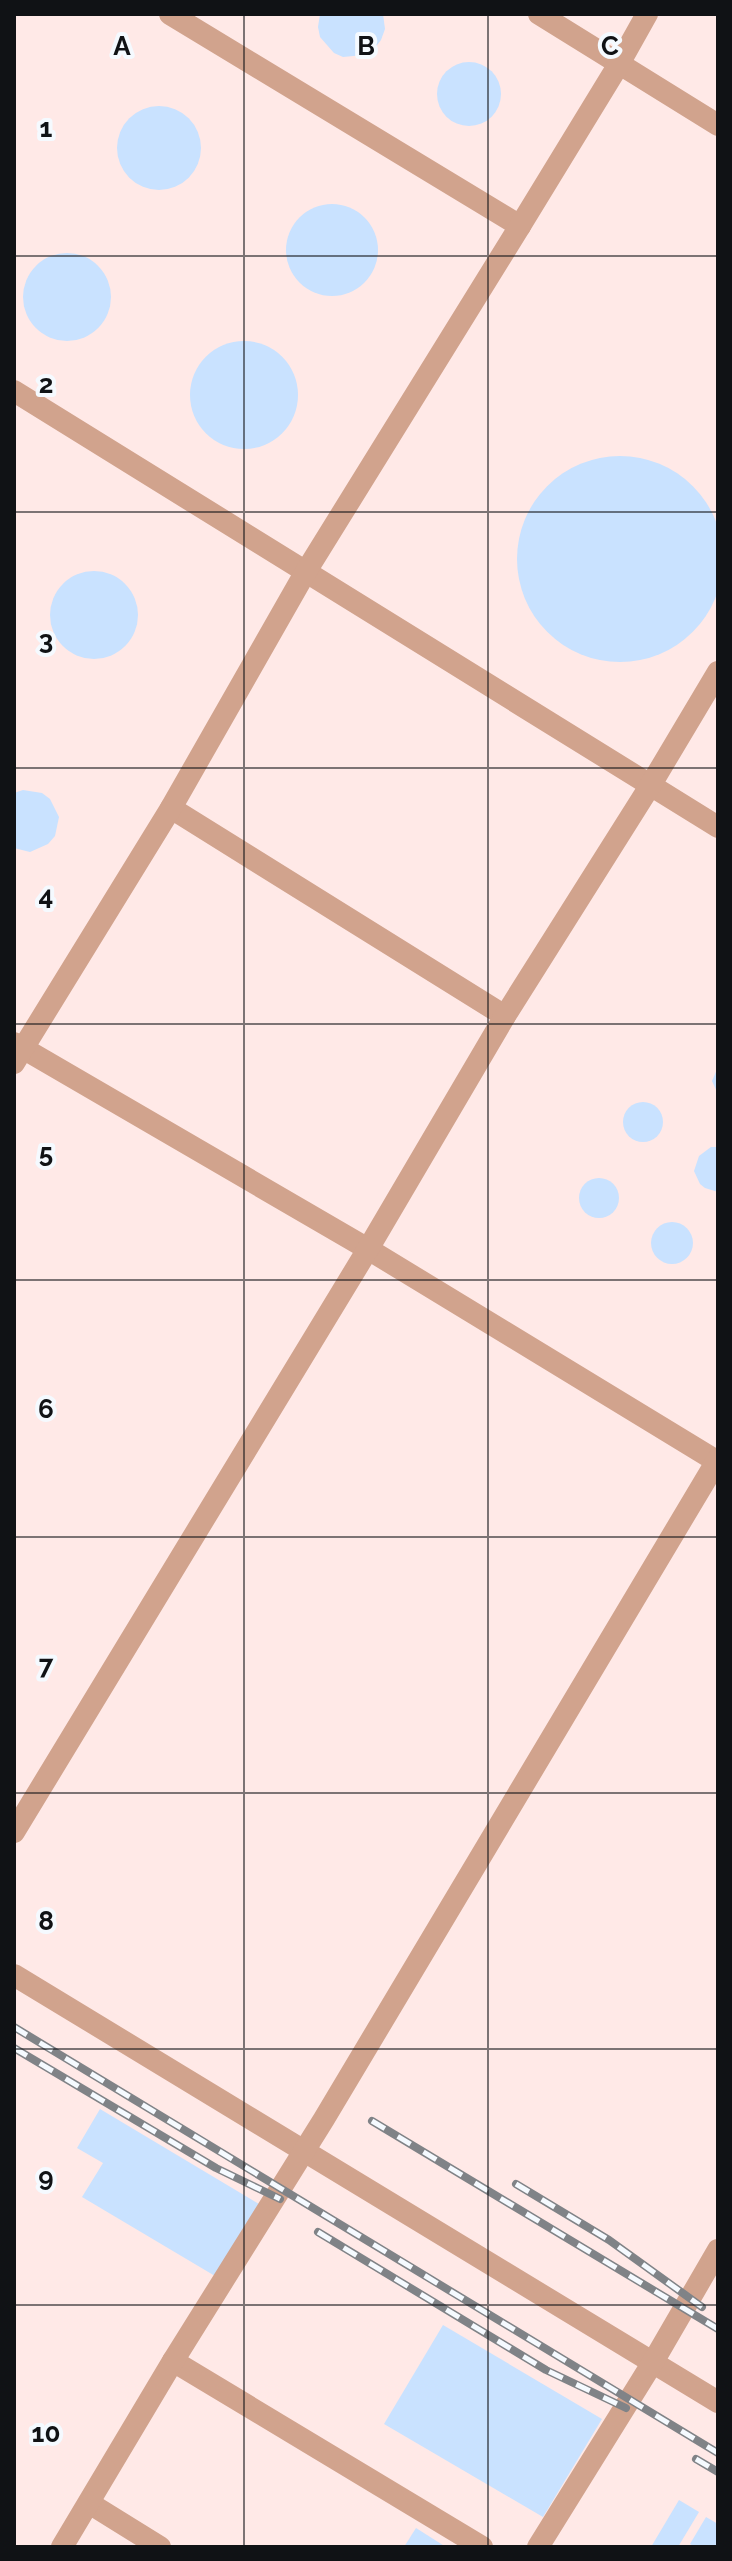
<svg xmlns="http://www.w3.org/2000/svg" width="732" height="2561" viewBox="0 0 732 2561" font-family="Raleway,sans-serif">
	<rect width="100%" height="100%" fill="#f5faff"/>
	<rect fill="#ffe9e7" x="14" y="14" width="704" height="2533"/>
	<g fill="#c9e2ff">
		<path d="M320,14H383L385,29L381,40L374,49L364,55L343,57L334,53L320,37L318,27Z"/>
		<circle cx="469" cy="94" r="32"/>
		<circle cx="159" cy="148" r="42"/>
		<circle cx="332" cy="250" r="46"/>
		<circle cx="67" cy="297" r="44"/>
		<circle cx="244" cy="395" r="54"/>
		<circle cx="620" cy="559" r="103"/>
		<circle cx="94" cy="615" r="44"/>
		<path d="M23,790L42,793L50,799L59,817L55,836L48,844L30,852L14,848V793Z"/>
		<path d="M718,1067V1094L712,1081Z"/>
		<circle cx="643" cy="1122" r="20"/>
		<path d="M711,1147H718V1192L705,1188L700,1184L694,1171L699,1156Z"/>
		<circle cx="599" cy="1198" r="20"/>
		<circle cx="672" cy="1243" r="21"/>
		<path d="M100,2109L259,2204L215,2276L82,2197L103,2163L77,2148Z"/>
		<path d="M443,2325L602,2419L543,2517L384,2424Z"/>
		<path d="M679,2500L699,2512L678,2547H651Z"/>
		<path d="M706,2517L718,2524V2547H695L690,2544Z"/>
		<path d="M416,2528L446,2547H404Z"/>
	</g>
	<g fill="none" stroke-linecap="round" stroke-linejoin="round">
		<g stroke="#d1a38d" stroke-width="22">
			<path d="M170,14L520,226"/>
			<path d="M539,14L718,125"/>
			<path d="M14,391L718,827"/>
			<path d="M171,808L505,1016"/>
			<path d="M14,1043L368,1249L718,1462"/>
			<path d="M14,1063L171,808L305,573L520,226L619,64L647,14"/>
			<path d="M14,1832L368,1249L505,1016L650,786L718,672"/>
			<path d="M14,1975L718,2402"/>
			<path d="M173,2361L482,2547"/>
			<path d="M89,2503L160,2547"/>
			<path d="M62,2547L173,2361L324,2119L718,1459"/>
			<path d="M538,2547L653,2362L718,2250"/>
		</g>
		<defs>
			<g id="rail">
				<path d="M14,2027L718,2453"/>
				<path d="M14,2048L216,2168L280,2199"/>
				<path d="M372,2121L718,2329"/>
				<path d="M516,2184L609,2240L702,2307"/>
				<path d="M318,2232L546,2370L626,2408"/>
				<path d="M696,2459L718,2472"/>
			</g>
		</defs>
		<use href="#rail" stroke="#808387" stroke-width="8"/>
		<use href="#rail" stroke="#f5faff" stroke-width="5" stroke-dasharray="15" stroke-linecap="butt"/>
	</g>
	<path fill="none" stroke="#101215" stroke-width="2" stroke-opacity="0.55" d="M244,14V2547M488,14V2547M14,256H718M14,512H718M14,768H718M14,1024H718M14,1280H718M14,1537H718M14,1793H718M14,2049H718M14,2305H718"/>
	<g font-size="26" text-anchor="middle" font-weight="bold" fill="#101215" stroke="#f5faff" stroke-width="8" stroke-linejoin="round" paint-order="stroke">
		<text x="122" y="55">A</text>
		<text x="366" y="55">B</text>
		<text x="610" y="55">C</text>
		<text x="46" y="137">1</text>
		<text x="46" y="393">2</text>
		<text x="46" y="649">3</text>
		<text x="46" y="905">4</text>
		<text x="46" y="1162">5</text>
		<text x="46" y="1418">6</text>
		<text x="46" y="1674">7</text>
		<text x="46" y="1930">8</text>
		<text x="46" y="2186">9</text>
		<text x="46" y="2442">10</text>
	</g>
	<rect width="732" height="2561" fill="none" stroke="#101215" stroke-width="32"/>
</svg>
